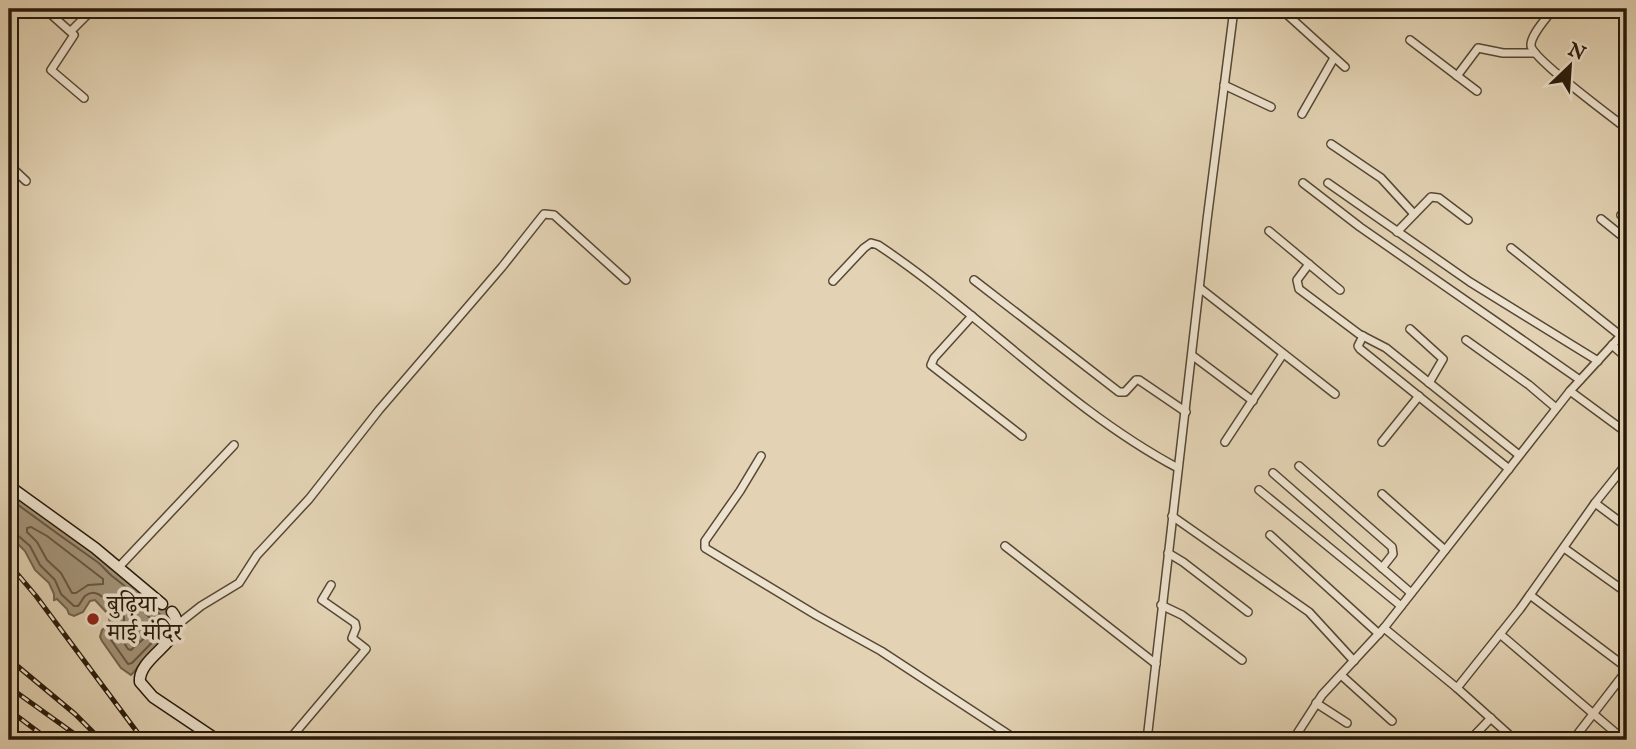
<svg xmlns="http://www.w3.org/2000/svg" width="1636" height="749" viewBox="0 0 1636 749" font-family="'IM FELL English','Noto Serif Devanagari',serif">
	<rect width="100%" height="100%" fill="#e3d3b4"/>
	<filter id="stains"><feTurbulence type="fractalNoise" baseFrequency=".00286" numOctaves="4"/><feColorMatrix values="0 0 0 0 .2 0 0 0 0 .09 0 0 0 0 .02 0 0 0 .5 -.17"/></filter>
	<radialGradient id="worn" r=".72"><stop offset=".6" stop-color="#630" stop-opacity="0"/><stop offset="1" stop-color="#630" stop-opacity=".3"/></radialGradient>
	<path fill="#a3947a" stroke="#71634d" stroke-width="2" d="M9,489L37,512L57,524L172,615L175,623C168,640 154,649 142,662C138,666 136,671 131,675L121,668L102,641L100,637L102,630L110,623L108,614L95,600L90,601L83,612L74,616L69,614L67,609L57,599L54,600V594L49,583L35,570L25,551L9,535Z"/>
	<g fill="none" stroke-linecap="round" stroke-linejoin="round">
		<g stroke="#655742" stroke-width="2">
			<path d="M9,498C37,519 66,540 96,561C102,565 106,571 112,576C130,590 148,605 166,619L167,627L132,663L128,664L109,637L117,621C115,610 99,584 85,596C82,599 81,603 78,606H74L61,594L55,580L40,565L30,546L15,533L9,532"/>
			<path d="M31,527L47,536L103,579V584L88,585L76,593H72L61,573L47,560L37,542L27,532V528Z"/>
			<path d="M117,594L141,609L156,624L149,634L131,650L128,649L120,637C127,621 125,612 115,598Z"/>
		</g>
		<defs>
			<g id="street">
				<path d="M45,9L74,35L51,70L84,98"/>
				<path d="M1281,9L1345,67"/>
				<path d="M1553,9C1547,18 1530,35 1531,46C1534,60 1612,117 1627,129"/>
				<path d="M71,31L93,9"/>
				<path d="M1410,40L1477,91"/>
				<path d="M1457,76L1478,48L1503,53H1535"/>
				<path d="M1224,85L1271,107"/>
				<path d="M1302,114L1334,58"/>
				<path d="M1331,144L1381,178L1414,214"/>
				<path d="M9,165L26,181"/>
				<path d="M1303,183L1360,227L1580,380"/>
				<path d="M1328,183L1470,282L1598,361"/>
				<path d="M1621,215L1627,220"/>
				<path d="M1601,219L1627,240"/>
				<path d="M1269,231L1340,290"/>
				<path d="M1397,232L1431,197L1439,198L1468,220"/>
				<path d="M1511,248L1621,336"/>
				<path d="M1309,264L1297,280L1299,289L1359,334L1386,348L1519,455"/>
				<path d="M974,280L1119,392H1125L1136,380H1139L1186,412"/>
				<path d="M833,281L864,248L871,243L878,245C982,314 1067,409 1178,468"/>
				<path d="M1201,289L1335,394"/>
				<path d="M972,316L934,358L931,365L1022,436"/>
				<path d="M1410,329L1443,359L1429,383"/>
				<path d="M1363,336L1358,346L1360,349L1509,469"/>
				<path d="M1466,340L1529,385L1556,408"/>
				<path d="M1612,345L1627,358"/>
				<path d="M1193,356L1253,401"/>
				<path d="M1570,391L1627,433"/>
				<path d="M1225,442L1283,354"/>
				<path d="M1382,442L1419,396"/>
				<path d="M761,456L740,491L705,541V548L816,615L881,651L1017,740"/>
				<path d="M1299,466L1392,547L1393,554L1382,568"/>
				<path d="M1273,473L1411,593"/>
				<path d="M1259,490L1401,606"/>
				<path d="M1382,494L1445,550"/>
				<path d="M1595,503L1627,527"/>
				<path d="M1172,516L1309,612L1354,661"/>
				<path d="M1270,535L1379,634"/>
				<path d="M1005,546L1156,664"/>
				<path d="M1564,548L1627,593"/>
				<path d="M1168,553L1183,562L1248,612"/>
				<path d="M118,568L234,445"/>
				<path d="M1530,595L1627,668"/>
				<path d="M1161,605L1182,615L1242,660"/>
				<path d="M177,625L201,606L239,583L257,555L309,499L379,410L502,267L544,214L554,215L626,280"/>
				<path d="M1384,628L1457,688L1515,740"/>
				<path d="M1500,634L1624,740"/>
				<path d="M1341,675L1392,721"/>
				<path d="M1457,688L1520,609L1595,503L1627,463"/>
				<path d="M1316,703L1347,723"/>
				<path d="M879,736L885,740"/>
				<path d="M289,740L366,649L352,638L356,628L355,623L322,600L331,585"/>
				<path d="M1147,740L1207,220L1234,9"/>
				<path d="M1293,740L1322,695L1384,628L1570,391L1627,329"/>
				<path d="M1470,740L1491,718"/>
				<path d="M1573,740L1627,670"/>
			</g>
			<g id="secondary">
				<path d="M9,486L95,548L162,604"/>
				<path d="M172,612C193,638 137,656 140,682L153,697L217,740"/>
			</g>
		</defs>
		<use href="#street" stroke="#564834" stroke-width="10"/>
		<use href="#secondary" stroke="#271a0a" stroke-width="13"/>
		<use href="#street" stroke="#ede2ce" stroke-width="7"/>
		<use href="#secondary" stroke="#ede2ce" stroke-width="10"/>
		<defs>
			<g id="rail">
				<path d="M9,564L36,596L143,740"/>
				<path d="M9,632L15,640"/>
				<path d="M9,659L75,714L101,740"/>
				<path d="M9,687L83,740"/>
				<path d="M9,710L49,740"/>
			</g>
		</defs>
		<use href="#rail" stroke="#271a0a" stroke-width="5"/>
		<use href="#rail" stroke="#ede2ce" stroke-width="2.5" stroke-dasharray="8" stroke-linecap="butt"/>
	</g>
	<circle fill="#8f2418" stroke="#ede2ce" stroke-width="2.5" cx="93" cy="619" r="7"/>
	<g text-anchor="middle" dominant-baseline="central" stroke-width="7" stroke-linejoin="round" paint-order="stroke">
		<g font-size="24" fill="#271a0a" stroke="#ede2ce" text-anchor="start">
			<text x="107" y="605">बुढ़िया<tspan x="107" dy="28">माई मंदिर</tspan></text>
		</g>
	</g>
	<rect width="1636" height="749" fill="none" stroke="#e3d3b4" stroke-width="35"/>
	<rect x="10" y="10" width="1615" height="728" fill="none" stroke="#271a0a" stroke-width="3.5"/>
	<rect x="18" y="18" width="1601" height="714" fill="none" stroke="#271a0a" stroke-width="2"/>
	<g transform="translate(1570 66) rotate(25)" stroke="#ede2ce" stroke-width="5" paint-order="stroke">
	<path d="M0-5L12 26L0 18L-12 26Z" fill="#271a0a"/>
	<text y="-10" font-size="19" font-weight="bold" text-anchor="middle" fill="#271a0a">N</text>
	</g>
	<rect width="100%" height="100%" filter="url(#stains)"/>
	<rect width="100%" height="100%" fill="url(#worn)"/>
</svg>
